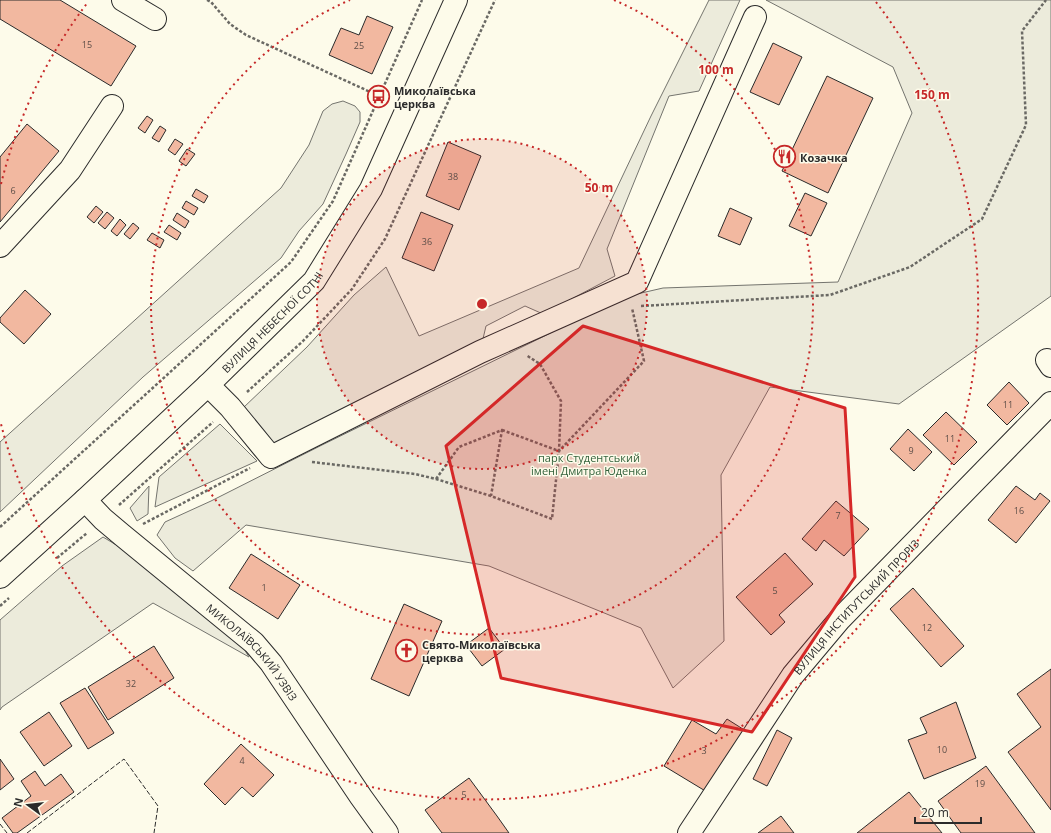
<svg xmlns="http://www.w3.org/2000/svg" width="1051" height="833" viewBox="0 0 1051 833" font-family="'Open Sans',sans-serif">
	<rect width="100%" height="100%" fill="#fdfbea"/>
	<g fill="#ecebdb" stroke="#74746e">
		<path d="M709,0H740L699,91L669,96L607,249L615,276L543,314L525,306L486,326L482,343L274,446L243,408L307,347L354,295L386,267L419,336L579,268L651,116Z"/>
		<path d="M766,0H1051V296L899,404L770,387L721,475L724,641L673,688L641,628L489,566L246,525L193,571L175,558L157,535L165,522L211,501L322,445L624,297L663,288L838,282L912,113L893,67Z"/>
		<path d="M343,101L355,106L360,112V122L346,154L323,204L299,231L281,258L143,377L0,512V442L281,188L309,145L323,111L332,104Z"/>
		<path d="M220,424L257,461L155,507L159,477Z"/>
		<path d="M149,486L148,514L137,521L130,508Z"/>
		<path d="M103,537L128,552L241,644L249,657L153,603L2,707L0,710V620L62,566Z"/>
	</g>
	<g fill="#f2b8a0" stroke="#2b2b2b">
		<path d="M0,0H60L136,46L111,86L0,19Z"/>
		<path d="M367,16L393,27L372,74L329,55L341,28L359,35Z"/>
		<path d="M773,43L802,57L779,105L750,92Z"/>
		<path d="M827,76L873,98L828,193L782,171Z"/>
		<path d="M147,116L153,120L145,133L138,128Z"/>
		<path d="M27,124L59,151L0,222V157Z"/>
		<path d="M160,126L166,130L159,142L152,138Z"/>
		<path d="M175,139L183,144L175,155L168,150Z"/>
		<path d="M448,142L481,156L459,210L426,196Z"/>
		<path d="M187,149L195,154L186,166L179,161Z"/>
		<path d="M196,189L208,196L204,203L192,196Z"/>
		<path d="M805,193L827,203L811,236L789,226Z"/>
		<path d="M186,201L198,208L194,215L182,208Z"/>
		<path d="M96,206L103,212L94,223L87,217Z"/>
		<path d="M730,208L752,218L740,245L718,236Z"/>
		<path d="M107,212L114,218L105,229L98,223Z"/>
		<path d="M421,212L453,225L434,271L402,258Z"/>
		<path d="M177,213L189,221L185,228L173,220Z"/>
		<path d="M120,219L126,225L117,236L111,231Z"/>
		<path d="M133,223L139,228L130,239L124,234Z"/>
		<path d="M169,225L181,233L177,240L164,232Z"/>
		<path d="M152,233L164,240L160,248L147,240Z"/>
		<path d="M25,290L51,314L24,344L0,322V318Z"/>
		<path d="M1009,382L1029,403L1007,425L987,405Z"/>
		<path d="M946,412L977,442L954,465L923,435Z"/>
		<path d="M908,429L932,452L914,471L890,449Z"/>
		<path d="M1016,486L1035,500L1040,493L1050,501L1016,543L988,520Z"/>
		<path d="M836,501L869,529L844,556L824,540L816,551L802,539Z"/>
		<path d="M785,553L813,584L779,615L785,622L771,635L736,597Z"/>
		<path d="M251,554L300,585L278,619L229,588Z"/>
		<path d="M913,588L964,646L941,667L890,609Z"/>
		<path d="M404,604L442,621L409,696L371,679Z"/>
		<path d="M489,628L505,649L482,666L466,645Z"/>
		<path d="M154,646L174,678L108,720L88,687Z"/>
		<path d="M1051,669V810L1008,752L1041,727L1017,694Z"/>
		<path d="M85,688L114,733L88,749L60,703Z"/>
		<path d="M956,702L976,758L924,779L908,740L927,733L920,718Z"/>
		<path d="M49,712L72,746L44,766L20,732Z"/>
		<path d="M727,719L746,731L707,792L664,766L692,720L716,734Z"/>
		<path d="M777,730L792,738L767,786L753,779Z"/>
		<path d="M241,744L274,775L253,797L242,787L225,805L204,784Z"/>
		<path d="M0,759L14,779L0,790Z"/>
		<path d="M986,766L1035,833H961L938,801Z"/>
		<path d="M35,771L45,786L61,774L74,792L17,833H13L2,818L31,796L21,781Z"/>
		<path d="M469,778L497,816L509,833H442L425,810Z"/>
		<path d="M909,792L942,833H857Z"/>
		<path d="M781,816L794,833H758Z"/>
	</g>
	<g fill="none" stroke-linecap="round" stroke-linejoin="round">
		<defs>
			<g id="minor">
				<path d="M123,0L155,19"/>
				<path d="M0,246L70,170L112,106"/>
				<path d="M1047,360L1051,366"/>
				<path d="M208,385L230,407L271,457L480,352L637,282L755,17"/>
				<path id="s1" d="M85,500L103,519L122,535L254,643L271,663L361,797L387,833"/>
				<path id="s2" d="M689,833L793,675L840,619L1051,403"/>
			</g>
			<g id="major">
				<path id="s3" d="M0,577L85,500L208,385L314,281L371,189L456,0"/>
			</g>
		</defs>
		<use href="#minor" stroke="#2b2b2b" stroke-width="24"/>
		<use href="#major" stroke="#2b2b2b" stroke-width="24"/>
		<g stroke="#6a6964" stroke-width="2.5" stroke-dasharray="3 2" stroke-linecap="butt">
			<path d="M207,0L211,2L230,24L246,35L379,96"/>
			<path d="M641,306L830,295L910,267L982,219L1026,125L1022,31L1046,0"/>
			<path d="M247,392L303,341L352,289L385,239L495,0"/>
			<path d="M502,430L559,451L561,401L540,364L526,355"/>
			<path d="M312,462L415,474L436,479L491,496L552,519L559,451L644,361L632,308"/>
			<path d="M436,479L459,447L502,430L491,496"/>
			<path d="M119,505L213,422"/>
			<path d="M143,524L250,468"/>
			<path d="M0,527L291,262L333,201L422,0"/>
			<path d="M57,558L87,533"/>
			<path d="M0,606L9,598"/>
		</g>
		<use href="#minor" stroke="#fdfbea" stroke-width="22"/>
		<use href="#major" stroke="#fdfbea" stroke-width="22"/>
		<g stroke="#2b2b2b" stroke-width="1" stroke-dasharray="5 2" stroke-linecap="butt">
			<path d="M0,824L7,833"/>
			<path d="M27,833L124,759L158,806L154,833"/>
		</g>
	</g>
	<path fill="#d62828" fill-opacity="0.2" stroke="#d62828" stroke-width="3" stroke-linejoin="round" d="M583,326L845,408L855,577L752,732L501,678L446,446Z"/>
	<circle cx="482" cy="304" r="165" fill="#c62828" fill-opacity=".12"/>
	<g fill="none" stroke="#c62828" stroke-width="2" stroke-dasharray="2 4">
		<circle cx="482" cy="304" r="165"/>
		<path d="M614 0A331 331 0 1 1 350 0"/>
		<path d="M1 184A496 496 0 0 1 88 2M876 2A496 496 0 1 1 1 424"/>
	</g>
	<defs>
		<symbol id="bus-ring" viewBox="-11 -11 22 22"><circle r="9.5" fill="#fdfbea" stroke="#c62828" stroke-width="1.5"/><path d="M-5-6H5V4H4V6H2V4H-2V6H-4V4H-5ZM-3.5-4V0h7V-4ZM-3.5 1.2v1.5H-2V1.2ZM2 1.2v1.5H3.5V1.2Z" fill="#c62828"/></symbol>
		<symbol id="restaurant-ring" viewBox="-11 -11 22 22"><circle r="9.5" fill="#fdfbea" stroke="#c62828" stroke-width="1.5"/><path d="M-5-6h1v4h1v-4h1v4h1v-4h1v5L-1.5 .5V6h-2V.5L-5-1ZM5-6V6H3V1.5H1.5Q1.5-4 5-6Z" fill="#c62828"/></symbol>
		<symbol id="church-ring" viewBox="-11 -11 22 22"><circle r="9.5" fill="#fdfbea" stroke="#c62828" stroke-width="1.5"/><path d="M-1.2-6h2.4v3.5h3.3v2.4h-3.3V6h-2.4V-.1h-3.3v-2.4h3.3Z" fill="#c62828"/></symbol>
	</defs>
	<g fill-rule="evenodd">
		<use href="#bus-ring" x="366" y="84" width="25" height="25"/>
		<use href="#restaurant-ring" x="772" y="144" width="25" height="25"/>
		<use href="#church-ring" x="394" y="638" width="25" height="25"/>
	</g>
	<g text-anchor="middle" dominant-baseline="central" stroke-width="3" stroke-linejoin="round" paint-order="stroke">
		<g font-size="9" fill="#5d4e48">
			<text x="87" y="44">15</text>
			<text x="359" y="45">25</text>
			<text x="453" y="176">38</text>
			<text x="13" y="190">6</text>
			<text x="427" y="241">36</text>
			<text x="1008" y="404">11</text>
			<text x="950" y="438">11</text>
			<text x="911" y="450">9</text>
			<text x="1019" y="510">16</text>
			<text x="838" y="515">7</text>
			<text x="264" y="587">1</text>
			<text x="775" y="590">5</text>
			<text x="927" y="627">12</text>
			<text x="131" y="683">32</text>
			<text x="942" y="749">10</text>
			<text x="704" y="750">3</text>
			<text x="242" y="760">4</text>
			<text x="980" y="783">19</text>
			<text x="464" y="794">5</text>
		</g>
		<g font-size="11" font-weight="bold" fill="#2b2b2b" stroke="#fdfbea" text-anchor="start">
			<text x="394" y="90">Миколаївська<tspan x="394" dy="13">церква</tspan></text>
			<text x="800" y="157">Козачка</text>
			<text x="422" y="644">Свято-Миколаївська<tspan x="422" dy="13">церква</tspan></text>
		</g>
		<g font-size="11" fill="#2b2b2b" stroke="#fdfbea">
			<text stroke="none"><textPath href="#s3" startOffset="373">ВУЛИЦЯ НЕБЕСНОЇ СОТНІ</textPath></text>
			<text stroke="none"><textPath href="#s2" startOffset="282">ВУЛИЦЯ ІНСТИТУТСЬКИЙ ПРОРІЗ</textPath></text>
			<text stroke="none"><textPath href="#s1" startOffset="227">МИКОЛАЇВСЬКИЙ УЗВІЗ</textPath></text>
		</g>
		<g font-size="11" fill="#34623c" stroke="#fdfbea">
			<text x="589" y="457">парк Студентський<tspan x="589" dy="13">імені Дмитра Юденка</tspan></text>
		</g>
	</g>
	<circle cx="482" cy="304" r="6" fill="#c62828" stroke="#fdfbea" stroke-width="2"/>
	<g font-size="12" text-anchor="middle" font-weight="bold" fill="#c62828" stroke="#fdfbea" stroke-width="3" stroke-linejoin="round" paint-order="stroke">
		<text x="716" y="74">100 m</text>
		<text x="932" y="99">150 m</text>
		<text x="599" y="192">50 m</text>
	</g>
	<g transform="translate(28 805) rotate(285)" stroke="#fdfbea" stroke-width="3" paint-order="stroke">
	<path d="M0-3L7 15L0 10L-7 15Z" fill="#2b2b2b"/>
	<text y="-6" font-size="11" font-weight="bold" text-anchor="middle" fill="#2b2b2b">N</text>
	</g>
	<path d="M915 817v6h66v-6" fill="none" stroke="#2b2b2b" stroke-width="2"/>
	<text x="921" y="817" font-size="12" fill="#2b2b2b" stroke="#fdfbea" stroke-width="3" paint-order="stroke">20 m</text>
</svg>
